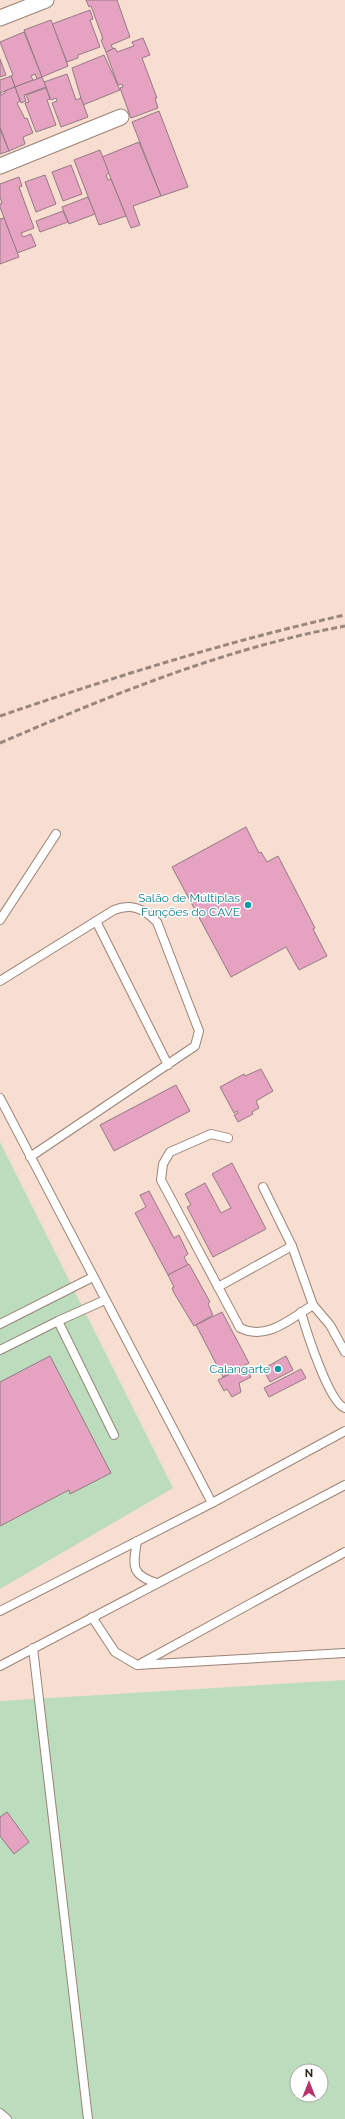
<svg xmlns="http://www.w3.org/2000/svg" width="345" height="2119" viewBox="0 0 345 2119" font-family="Raleway,sans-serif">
	<rect width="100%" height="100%" fill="#f8ded1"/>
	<g fill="#bbdcbd" fill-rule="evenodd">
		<path d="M0,1142L173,1488L0,1589Z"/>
		<path d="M345,1680V2119H0V1701ZM297,2071H321V2095H297Z"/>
	</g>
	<g fill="#e6a2c1" stroke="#937a85">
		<path d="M86,0H117L130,37L111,45L113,49L106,52L101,40L103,39L91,6L89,7Z"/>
		<path d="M90,10L93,19L90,20L100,47L78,55V58L67,62L52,24Z"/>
		<path d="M51,20L68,66L42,77L24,30Z"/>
		<path d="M24,32L42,77L37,79L35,74L31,76L33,80L15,87L11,76L13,75L0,42Z"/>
		<path d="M143,38L150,55L142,58L157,98H155L158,108L131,118L120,88L123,87L122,84L118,85L106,52L115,48L117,52L134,46L132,42Z"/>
		<path d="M104,55L120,90L83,105L72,68Z"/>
		<path d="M0,59L6,75L0,77Z"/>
		<path d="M67,74L76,100L81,98L88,117L61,127L52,103L57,101L56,98L51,100L44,82Z"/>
		<path d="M11,76L15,87L0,93V80Z"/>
		<path d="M42,77L46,87L24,95L26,101L21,103L15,87Z"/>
		<path d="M15,87L20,101L17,103L25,119L27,118L33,133L23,137L25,144L9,151L0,127V93L1,95L5,93V91Z"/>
		<path d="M46,88L50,99L47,100L56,125L36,132L25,103L29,102L26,95Z"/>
		<path d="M159,111L188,187L161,196L132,122Z"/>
		<path d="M0,129L9,151L0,154Z"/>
		<path d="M139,142L161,196L133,206L140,225L131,228L102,157Z"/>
		<path d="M100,150L109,173L106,175L108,180L111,179L126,216L99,225L74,160Z"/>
		<path d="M71,165L82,194L63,201L52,172Z"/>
		<path d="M45,175L56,204L36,212L25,182Z"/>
		<path d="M19,177L22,186L19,187L34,228L21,233L23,237L31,234L36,246L17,253L0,207V204L2,203L0,197V184Z"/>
		<path d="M88,197L95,214L69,224L62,207Z"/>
		<path d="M63,211L68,222L40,232L36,221Z"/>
		<path d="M4,218L19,257L0,264V219Z"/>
		<path d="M246,827L259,853L261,852L267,862L278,856L315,928L313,929L327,956L299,970L286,947L231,977L172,867Z"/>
		<path d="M261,1069L273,1091L256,1101L259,1108L252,1112L253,1114L238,1122L234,1115L238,1113L237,1111L234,1113L220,1087L244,1074L245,1076Z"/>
		<path d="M176,1085L190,1111L114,1151L100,1125Z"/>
		<path d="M232,1163L266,1229L213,1257L187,1207L191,1205L185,1194L205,1183L221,1213L231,1208L212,1174Z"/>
		<path d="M149,1191L174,1238L179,1235L188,1254L184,1257L188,1265L168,1275L135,1213L146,1207L140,1195Z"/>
		<path d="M189,1264L210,1302L208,1304L213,1315L194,1326L174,1293L172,1288L174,1287L168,1275Z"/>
		<path d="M222,1312L249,1363L223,1377L196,1325Z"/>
		<path d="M50,1356L111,1473L70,1494L69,1490L0,1526V1382Z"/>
		<path d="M286,1356L293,1370L270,1382L263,1369Z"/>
		<path d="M246,1366L251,1377L239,1383L241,1392L232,1397L227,1389L224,1391L218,1380Z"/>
		<path d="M301,1369L306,1378L269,1397L264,1388Z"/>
		<path d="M7,1812L29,1842L14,1854L0,1836V1817Z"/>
	</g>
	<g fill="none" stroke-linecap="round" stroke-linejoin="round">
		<defs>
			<g id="service">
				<path d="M0,920L56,834"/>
				<path d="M96,921L168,1065"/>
				<path d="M0,981L114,910C132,903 144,909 157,922L199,1031L195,1046L30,1157"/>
				<path d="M0,1098L212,1503"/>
				<path d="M228,1138L211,1134L170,1152L163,1164L161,1180L240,1328C267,1341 290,1319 313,1305L292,1246L263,1187"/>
				<path d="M218,1287L292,1246"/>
				<path d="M313,1305L330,1325L345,1352"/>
				<path d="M301,1312C306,1330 329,1403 345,1408"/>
				<path d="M58,1321L114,1435"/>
				<path d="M0,1324L93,1277"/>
				<path d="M0,1350L58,1321L105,1300"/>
				<path d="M137,1541C133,1565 130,1575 157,1583"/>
				<path d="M0,1611L212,1503L345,1431"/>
				<path d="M92,1617L115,1652L137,1665L345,1653"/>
				<path d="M33,1648L88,2119"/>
				<path d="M140,1664L345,1552"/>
				<path d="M0,1666L345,1485"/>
				<path d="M0,2113L7,2119"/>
			</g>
			<g id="minor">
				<path d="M0,18L46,0"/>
				<path d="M0,166L121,117"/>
			</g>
		</defs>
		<use href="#service" stroke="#9a8377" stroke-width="10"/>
		<use href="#minor" stroke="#9a8377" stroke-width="17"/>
		<use href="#service" stroke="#fff" stroke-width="8"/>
		<use href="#minor" stroke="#fff" stroke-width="15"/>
		<g stroke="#99877d" stroke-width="3" stroke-dasharray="6 3" stroke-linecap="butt">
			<path d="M0,716C114,677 228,641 345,615"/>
			<path d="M0,743C111,695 226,648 345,626"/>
		</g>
	</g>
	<g fill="#0f9aa8" stroke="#fff" stroke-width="1.5">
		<circle cx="248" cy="905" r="4"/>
		<circle cx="278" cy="1369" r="4"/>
	</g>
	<g text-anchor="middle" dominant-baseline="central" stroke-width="3" stroke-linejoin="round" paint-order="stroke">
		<g font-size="12" fill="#0d838f" stroke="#fff" text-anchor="end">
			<text x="240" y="898">Salão de Múltiplas<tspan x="240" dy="14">Funções do CAVE</tspan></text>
			<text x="270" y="1369">Calangarte</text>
		</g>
	</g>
	<g transform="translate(309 2083)"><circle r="19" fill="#ffffff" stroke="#aaa7a5"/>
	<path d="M0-3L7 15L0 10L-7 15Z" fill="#b9306d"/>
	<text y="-6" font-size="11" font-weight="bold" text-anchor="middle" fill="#2b221d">N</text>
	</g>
</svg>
